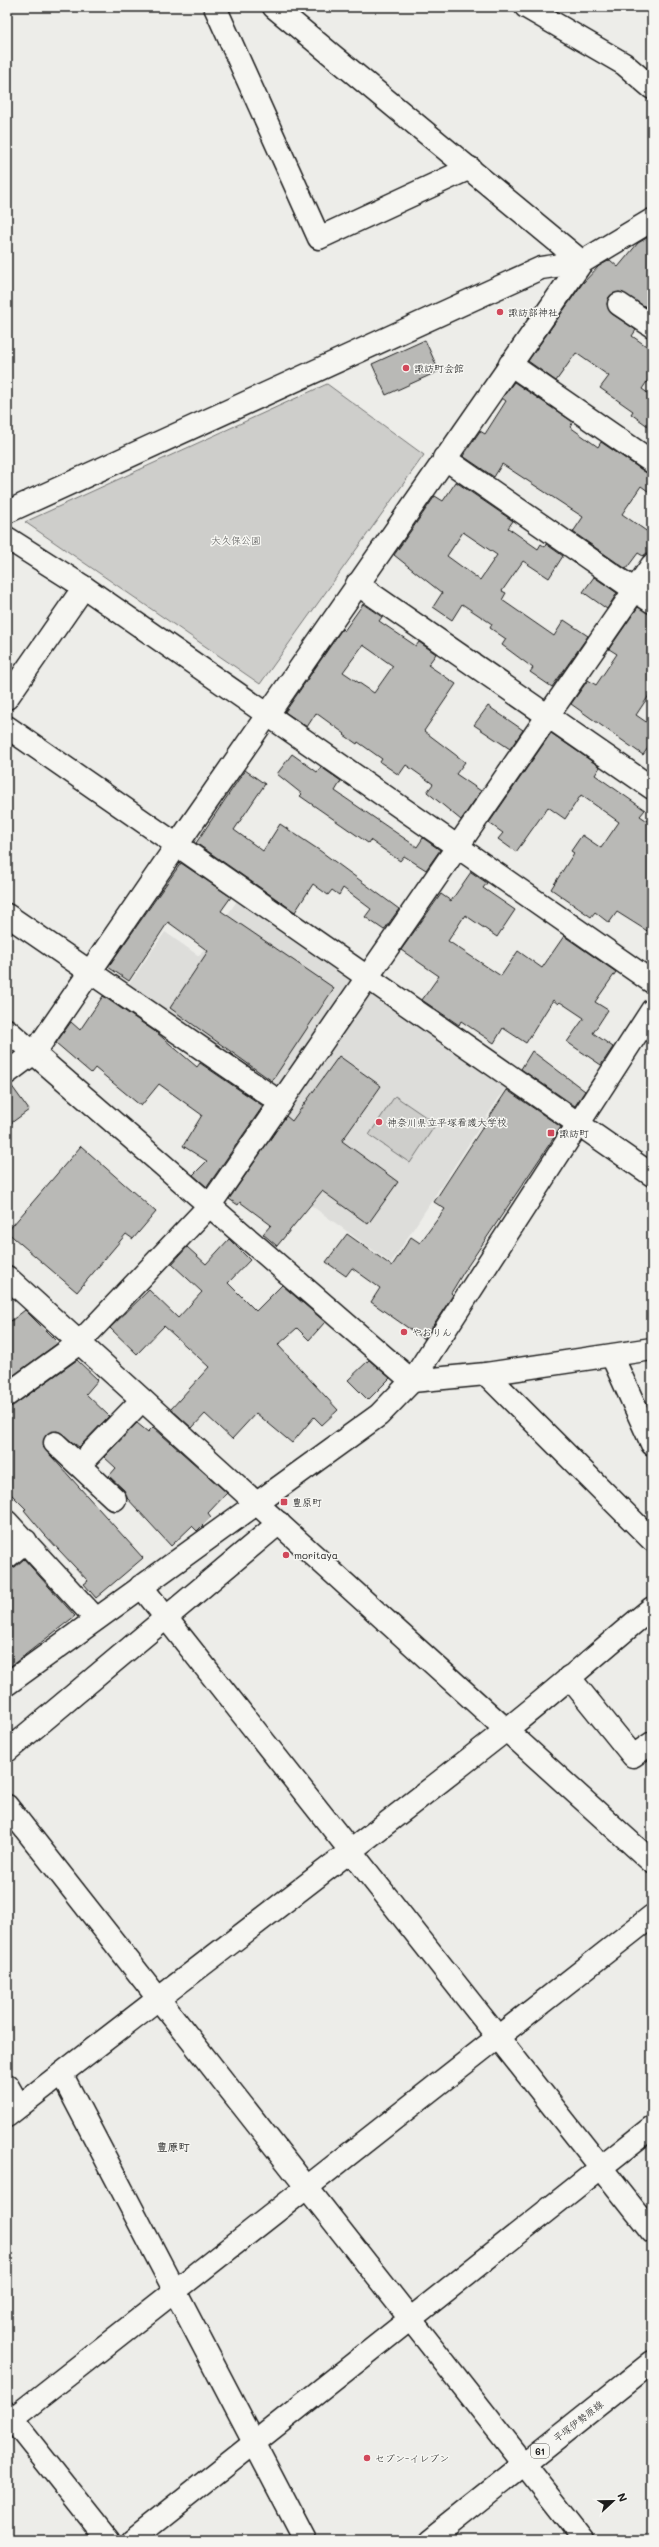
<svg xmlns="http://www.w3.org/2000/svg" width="659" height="2547" viewBox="0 0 659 2547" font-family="Mali,'Klee One',sans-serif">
	<rect width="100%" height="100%" fill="#edede9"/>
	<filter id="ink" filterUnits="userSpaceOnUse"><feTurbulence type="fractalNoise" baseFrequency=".025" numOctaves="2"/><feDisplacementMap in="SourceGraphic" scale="8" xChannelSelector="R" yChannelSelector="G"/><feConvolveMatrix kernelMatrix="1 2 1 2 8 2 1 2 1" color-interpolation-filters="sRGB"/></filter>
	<g filter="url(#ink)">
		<g fill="#ddddda">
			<path d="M239,898L354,979L281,1089L274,1091L125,990L165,932L199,956Z"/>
			<path d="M376,995L508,1084L391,1263L248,1160L362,997Z"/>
		</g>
		<g fill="#cececb" stroke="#757574">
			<path d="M327,384L424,455L260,684L25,522Z"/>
			<path d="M395,1096L436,1124L410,1163L369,1135Z"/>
		</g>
		<g fill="#b9b9b6" stroke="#1c1c1c" fill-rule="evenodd">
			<path d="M652,235V304L648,308L619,292L609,297L607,304L612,314L636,330L632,336L652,350V374L642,389L652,396V429L631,414L633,411L600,388L609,376L576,353L556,381L528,361L582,284L599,266L610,260L618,267L638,243Z"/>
			<path d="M425,340L439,371L386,395L372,364Z"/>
			<path d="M514,382L573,422L570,427L598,447L601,442L645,472L652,474V494L641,486L622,514L652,535V549L643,556L638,553L626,569L573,532L583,517L502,464L494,477L463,456L480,431L485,434L506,401L502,398Z"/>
			<path d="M456,482L513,521L508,528L538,549L541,544L545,547L546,544L563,556L549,578L523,561L502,591L506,593L502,600L554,636L564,620L588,636L552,687L530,672L533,668L502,645L506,639L490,628L492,624L462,604L452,620L433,607L442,593L394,555L435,496L443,501ZM463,532L497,555L480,580L447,556Z"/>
			<path d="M594,577L617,593L607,609L583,592Z"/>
			<path d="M363,604L382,617L379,621L416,646L419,642L436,654L428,665L456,684L424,731L465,762L456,774L481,791L461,820L427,792L433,784L406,765L399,775L380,762L382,759L358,742L357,744L344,735L345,734L316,713L307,727L285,712L342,629L344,631ZM363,645L393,666L374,693L343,672Z"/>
			<path d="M638,607L652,614V691L636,715L652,726V742L643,755L571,704L588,680L596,685L617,654L609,649Z"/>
			<path d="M488,706L523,730L510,749L474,725Z"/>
			<path d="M551,733L600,767L595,775L645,810L640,816L652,824V934L617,912L609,923L595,912L591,917L551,889L574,853L571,851L582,835L601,848L619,822L581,795L565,819L548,807L516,852L498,839L503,833L489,823Z"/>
			<path d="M292,754L317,772L321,767L341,781L335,791L417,847L423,838L440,850L426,870L404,856L400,861L370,840L368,843L300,796L302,794L277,774Z"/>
			<path d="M245,770L265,784L234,830L263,851L280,824L319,850L399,909L384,930L365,917L371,909L343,888L339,895L332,890L328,895L313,884L295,912L196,843Z"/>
			<path d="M181,863L231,897L221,911L334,988L272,1081L170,1008L208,951L168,922L129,981L108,967Z"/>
			<path d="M471,872L487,883L483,888L515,910L497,937L465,915L448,941L463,951L501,976L518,951L542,968L564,936L616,972L595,1002L608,1010L593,1033L613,1047L601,1065L567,1042L584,1018L560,1002L558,1004L553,1000L526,1043L503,1028L494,1043L461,1021L459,1025L422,1000L439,976L401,950L441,894L451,901Z"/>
			<path d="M103,996L157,1033L197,1067L200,1063L263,1106L207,1187L193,1175L207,1161L183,1146L202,1115L159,1084L141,1106L95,1068L91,1073L56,1043L71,1022L80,1030Z"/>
			<path d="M532,1051L585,1091L575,1106L521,1069Z"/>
			<path d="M339,1056L381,1086L342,1141L398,1182L368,1224L322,1191L277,1246L263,1234L271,1225L240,1202L238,1205L229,1199L286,1116L292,1121Z"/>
			<path d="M7,1085H11L29,1110L7,1126Z"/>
			<path d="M507,1090L561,1127L463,1273L451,1293L453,1295L424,1339L371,1302L380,1288L352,1268L346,1276L326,1262L347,1234L392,1266L411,1237L420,1243L445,1209L434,1202Z"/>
			<path d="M81,1146L156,1212L133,1239L126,1234L77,1292L7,1232Z"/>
			<path d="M229,1239L250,1260L228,1283L256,1311L282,1285L325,1322L309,1340L297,1328L278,1345L338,1410L322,1425L314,1417L292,1443L256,1413L232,1439L205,1414L192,1428L171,1409L209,1367L164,1326L137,1354L110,1328L149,1290L178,1318L202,1292L172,1264L187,1247L206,1264Z"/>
			<path d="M25,1310L58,1343L7,1380V1324Z"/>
			<path d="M77,1360L98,1380L86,1394L109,1416L79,1447L57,1431L46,1435L43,1447L143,1558L96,1598L84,1584L88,1581L45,1535L24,1510L26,1509L7,1490V1407L14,1405Z"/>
			<path d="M369,1360L390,1378L368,1400L348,1380Z"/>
			<path d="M137,1423L148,1432L153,1427L227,1493L208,1513L211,1517L197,1531L192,1526L171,1546L127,1498L124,1490L109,1476L116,1468L104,1457Z"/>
			<path d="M24,1559L75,1616L7,1669V1569L15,1567Z"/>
		</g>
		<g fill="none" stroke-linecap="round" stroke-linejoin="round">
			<defs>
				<g id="minor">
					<path d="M215,7L319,238L470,168"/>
					<path d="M526,7L624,64L652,88"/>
					<path d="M619,304L652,326"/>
					<path d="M510,364L652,462"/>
					<path d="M444,458L652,602"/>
					<path d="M7,512L541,268L582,262L652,220"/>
					<path d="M7,538L84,587L652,982"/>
					<path d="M357,584L652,788"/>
					<path d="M7,698L84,587"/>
					<path d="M7,727L177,845L582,262L274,7"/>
					<path d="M7,915L281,1103"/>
					<path d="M7,1030L412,1381L486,1374L652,1349"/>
					<path d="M7,1073L35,1052L177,845L652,1175"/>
					<path d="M7,1277L652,1862"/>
					<path d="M612,1356L652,1444"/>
					<path d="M486,1374L652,1540"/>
					<path d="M7,1395L79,1343L210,1205L652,565"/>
					<path d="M55,1443L115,1499"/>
					<path d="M79,1465L142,1400"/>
					<path d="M7,1522L96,1619"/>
					<path d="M7,1557L26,1541"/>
					<path d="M141,1586L652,2232"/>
					<path d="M569,1677L633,1756L652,1743"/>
					<path d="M7,1684L379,1415L412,1381L652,1010"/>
					<path d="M7,1751L279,1523"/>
					<path d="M7,1806L584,2540"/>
					<path d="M62,2075L305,2540"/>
					<path d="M7,2085L19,2106"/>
					<path d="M7,2116C173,1986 341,1860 506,1730C556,1691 603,1648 652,1608"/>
					<path d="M7,2413L108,2540"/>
					<path d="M7,2423L652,1916"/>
					<path d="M132,2540L652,2127"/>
				</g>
				<path id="major" d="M429,2540L652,2362"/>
			</defs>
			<use href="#minor" stroke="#1c1c1c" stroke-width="25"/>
			<use href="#major" stroke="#1c1c1c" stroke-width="25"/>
			<use href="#minor" stroke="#f6f6f2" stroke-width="22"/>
			<use href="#major" stroke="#f6f6f2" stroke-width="22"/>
		</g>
	</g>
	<g fill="#d1495b" stroke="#f6f6f2" stroke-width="1.5">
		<circle cx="500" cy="312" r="4"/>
		<circle cx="406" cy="368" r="4"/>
		<circle cx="379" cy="1122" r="4"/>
		<rect x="547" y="1129" width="8" height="8" rx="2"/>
		<circle cx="404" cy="1332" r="4"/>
		<rect x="280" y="1498" width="8" height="8" rx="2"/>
		<circle cx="286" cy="1555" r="4"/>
		<circle cx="367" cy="2458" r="4"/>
	</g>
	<g text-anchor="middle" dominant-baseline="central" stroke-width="3" stroke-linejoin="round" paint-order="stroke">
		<rect fill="#f6f6f2" stroke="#5d5d5c" stroke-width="1" x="531" y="2444" width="18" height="14" rx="3"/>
		<g font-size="9" font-weight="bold" fill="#1c1c1c">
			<text x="540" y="2451">61</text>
		</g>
		<g font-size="10" fill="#1c1c1c" stroke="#f6f6f2" text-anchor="start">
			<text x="508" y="312">諏訪部神社</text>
			<text x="414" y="368">諏訪町会館</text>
			<text x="387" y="1122">神奈川県立平塚看護大学校</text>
			<text x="559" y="1133">諏訪町</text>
			<text x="412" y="1332">やおりん</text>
			<text x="292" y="1502">豊原町</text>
			<text x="294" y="1555">moritaya</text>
			<text x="375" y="2458">セブン-イレブン</text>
		</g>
		<g font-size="10" fill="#515151" stroke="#f6f6f2">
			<text x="236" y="540">大久保公園</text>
		</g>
		<g font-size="10" fill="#1c1c1c" stroke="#f6f6f2">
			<text transform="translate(578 2421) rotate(-38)">平塚伊勢原線</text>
		</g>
		<g font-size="11" font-weight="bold" fill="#1c1c1c" stroke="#f6f6f2">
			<text x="173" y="2146">豊原町</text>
		</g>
	</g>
	<rect width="659" height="2547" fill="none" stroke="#f6f6f2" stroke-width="24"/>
	<rect x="12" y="12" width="635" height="2523" fill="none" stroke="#1c1c1c" stroke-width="1.5" filter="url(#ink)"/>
	<g transform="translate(613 2501) rotate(68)" stroke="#f6f6f2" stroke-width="3" paint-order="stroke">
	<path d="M0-3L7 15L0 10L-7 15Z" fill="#1c1c1c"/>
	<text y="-6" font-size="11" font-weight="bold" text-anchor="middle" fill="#1c1c1c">N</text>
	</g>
</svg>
